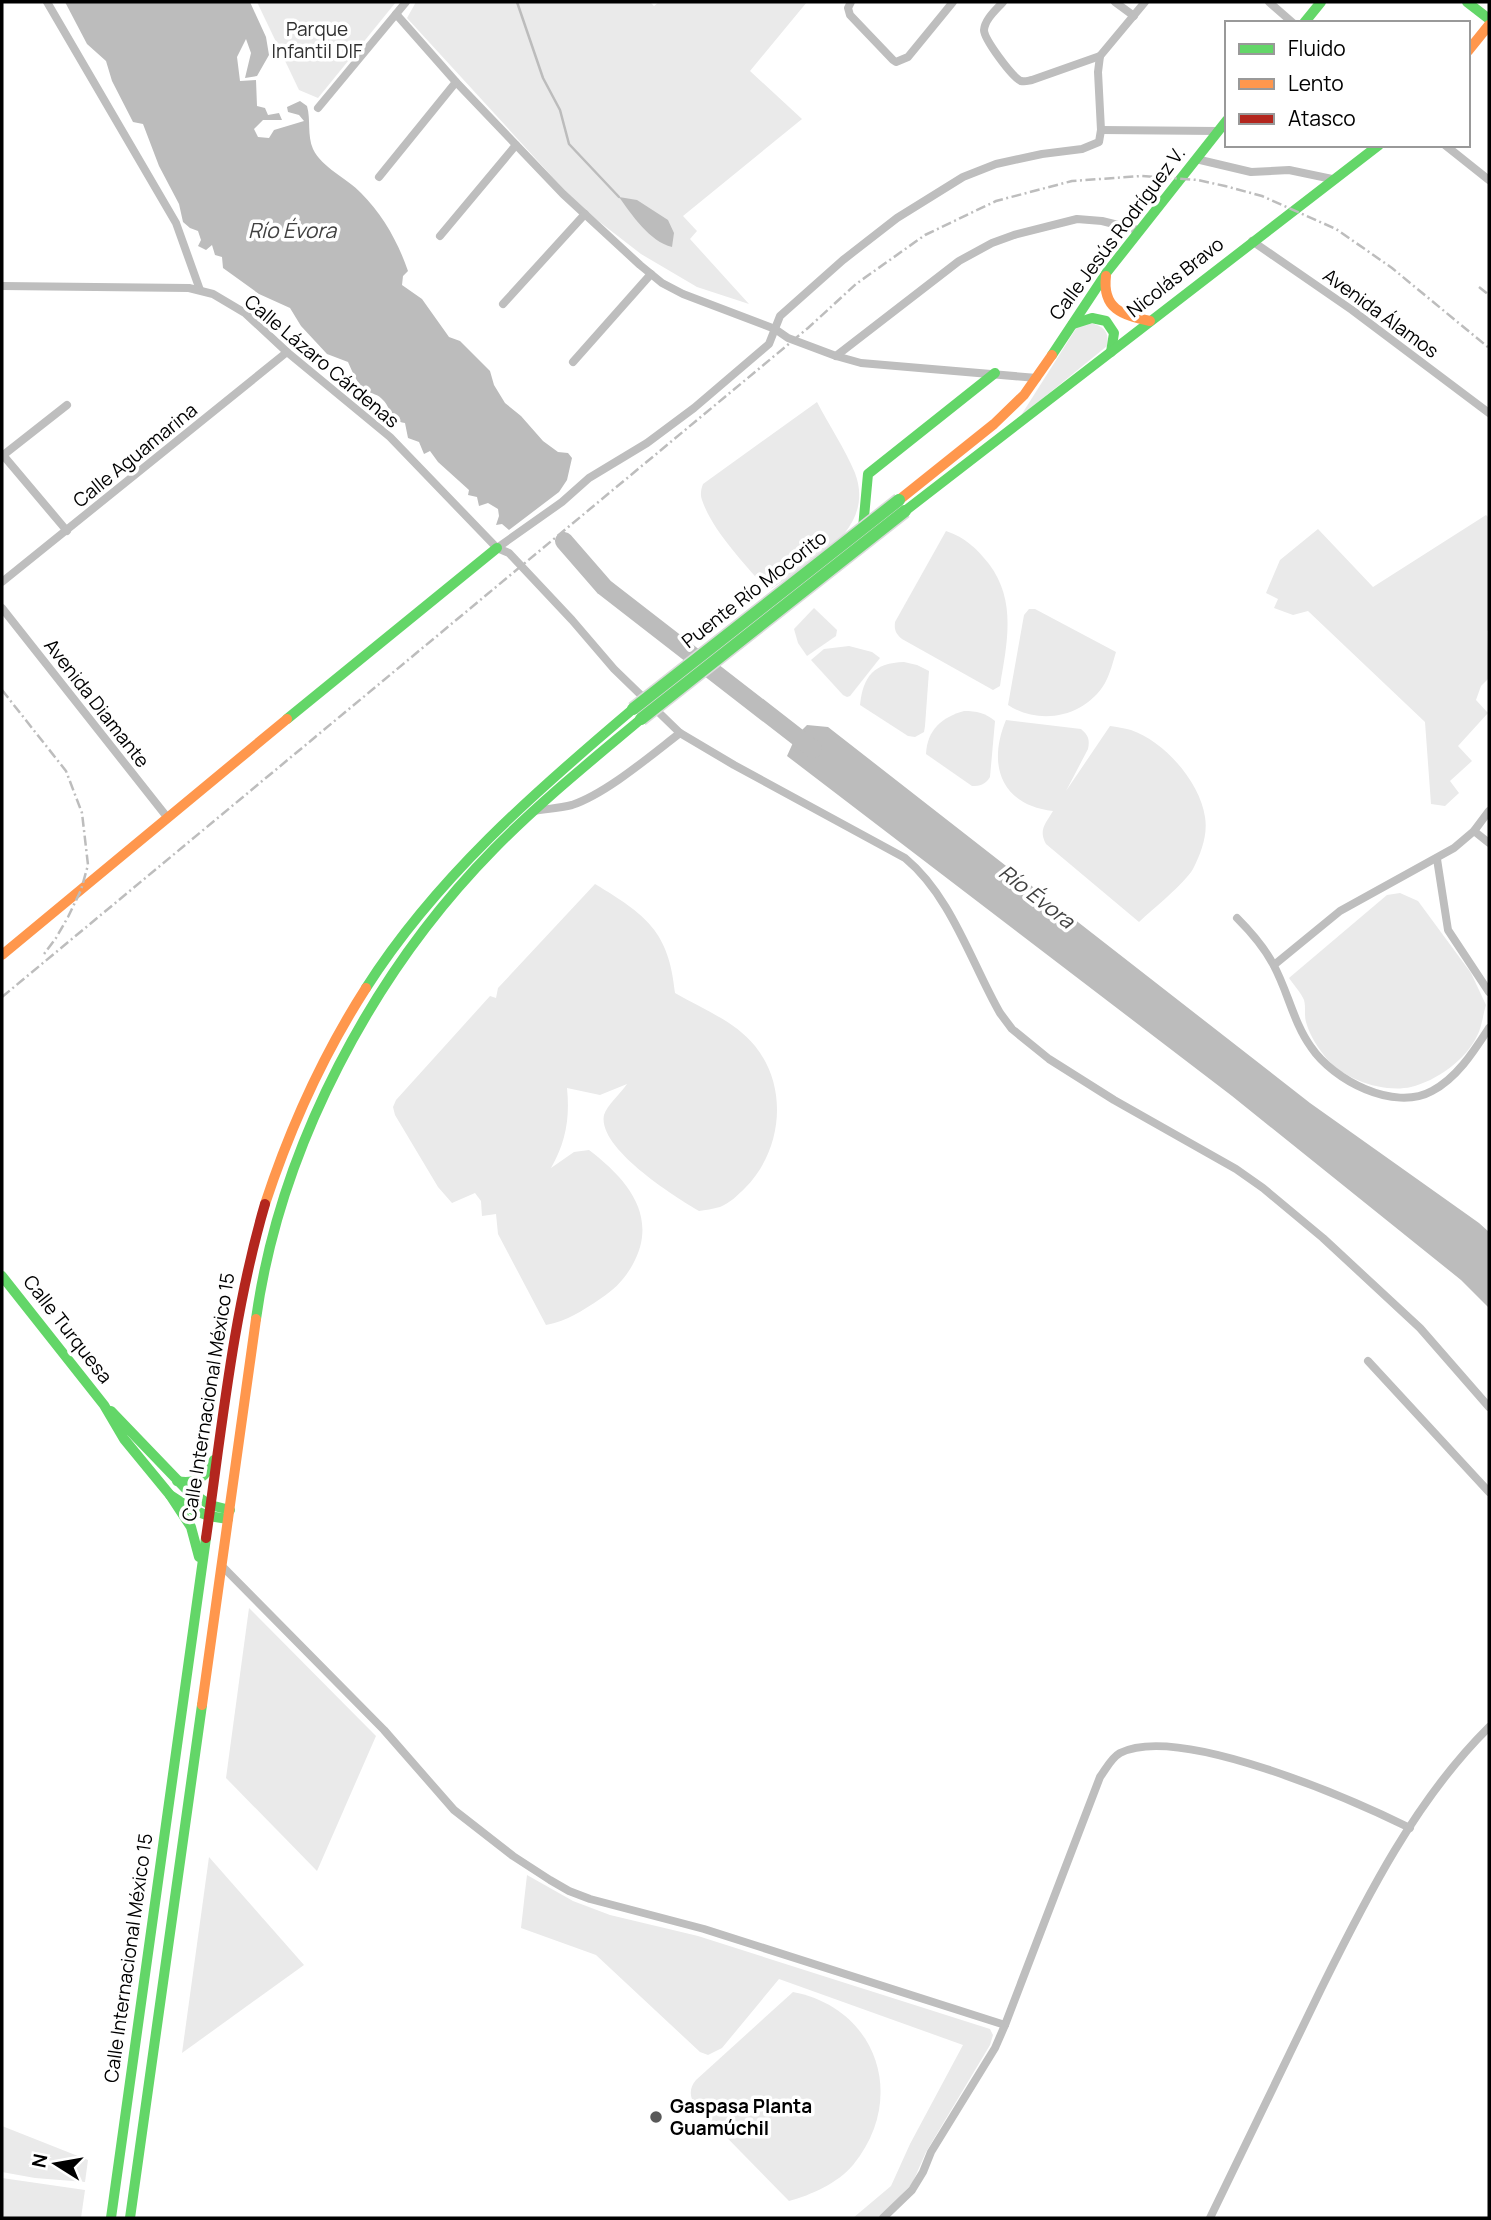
<svg xmlns="http://www.w3.org/2000/svg" width="1491" height="2220" viewBox="0 0 1491 2220" font-family="Manrope,sans-serif">
	<rect width="100%" height="100%" fill="#fff"/>
	<g fill="#eaeaea">
		<path d="M257,2H396L318,98L299,90Z"/>
		<path d="M416,2H650L654,6L659,2H807L750,71L802,119L683,216L697,231L690,239L749,304L697,287L641,254L579,206L407,18Z"/>
		<path d="M1086,322C1101,325 1110,329 1107,346L1020,417L1077,327Z"/>
		<path d="M817,402C829,425 845,449 855,473C877,532 808,564 768,591C746,565 713,532 702,500C700,495 701,489 703,484Z"/>
		<path d="M1486,515L1489,518V629L1487,631L1489,678L1481,686L1476,700L1488,713L1458,746L1472,761L1450,781L1459,793L1445,806L1431,804L1425,722L1308,611L1293,615L1274,608L1278,599L1266,593L1280,560L1318,529L1373,587Z"/>
		<path d="M946,531C966,538 976,548 989,564C1017,601 1007,644 1000,686L993,690L902,639C896,634 894,630 895,622Z"/>
		<path d="M814,608L837,630L836,636L807,656L798,643L794,629Z"/>
		<path d="M1029,609H1035L1116,652C1113,662 1110,674 1105,683C1085,717 1040,726 1008,705L1024,615Z"/>
		<path d="M849,646L872,652L880,658L850,696L847,697L843,695L811,660L824,649Z"/>
		<path d="M904,662L917,665L929,671L925,726L924,732L915,737L908,736L860,705C863,676 874,663 904,662Z"/>
		<path d="M964,711C977,711 985,713 995,721L990,777C985,785 980,786 972,786L926,754C927,730 942,717 964,711Z"/>
		<path d="M1006,720L1081,729C1088,735 1090,739 1088,749L1066,791L1110,726C1117,727 1124,728 1131,730C1164,741 1200,782 1205,817C1208,835 1201,853 1193,869C1184,884 1153,909 1139,922L1046,844C1038,830 1046,823 1053,811C1001,805 987,765 1006,720Z"/>
		<path d="M595,884C646,915 669,931 675,993C702,1009 735,1021 755,1046C789,1088 782,1151 745,1188C738,1195 730,1203 720,1207C713,1209 705,1210 699,1211C675,1197 597,1148 604,1115C607,1105 621,1093 627,1084L600,1095L567,1088C570,1118 566,1142 551,1168L574,1152L589,1150C627,1179 659,1216 633,1264C624,1280 615,1289 600,1299C582,1311 567,1321 546,1325L498,1234L496,1214L482,1216L481,1201L475,1193L452,1203L438,1187L395,1115L393,1107L396,1100L490,996L496,998L498,988Z"/>
		<path d="M1400,893L1418,901L1471,973L1486,1005C1483,1014 1482,1027 1477,1036C1466,1060 1436,1081 1411,1087C1384,1093 1345,1080 1327,1059C1318,1048 1310,1036 1306,1022C1304,1015 1306,1007 1304,1000C1301,993 1294,985 1289,978L1387,895Z"/>
		<path d="M249,1608L376,1736L317,1871L226,1778Z"/>
		<path d="M209,1857L304,1965L182,2053Z"/>
		<path d="M527,1875L573,1901L610,1915L698,1936L990,2029L993,2035L990,2045L926,2152L912,2184L878,2218H853L891,2186L910,2144L963,2045L779,1979L722,2048L708,2055L700,2052L596,1955L521,1928Z"/>
		<path d="M793,1992C877,2008 908,2098 853,2165C838,2183 811,2195 789,2201L696,2106C689,2097 689,2088 696,2080Z"/>
		<path d="M2,2126L88,2160L85,2182L35,2178L2,2172Z"/>
		<path d="M2,2178L85,2190L81,2218H2Z"/>
	</g>
	<g fill="#bcbcbc">
		<path d="M65,2H250L266,37L269,55L257,76L245,78L251,53L246,39L237,57L240,81L256,80L257,106L265,108L268,115L279,113L282,120H263L254,129L258,137L269,138L274,130L304,121L299,115L288,112L287,107L300,101L307,106C311,120 307,135 313,149C322,168 347,178 361,193C383,215 398,242 408,271L403,276L402,285L422,299L449,337L460,341L490,371L494,385L505,403L521,416L543,441L558,452L568,453L572,458L567,480L559,492L509,530L502,524L496,525L499,516L498,509L488,503L479,506L477,497L468,495L469,490L438,462L430,451L424,454L419,442L408,438L405,423C389,421 392,410 384,401C377,393 373,395 366,390C357,384 352,371 348,362L327,354L301,326L290,308L259,294L223,268L222,257L215,255L212,245L206,250L198,246L201,240L198,231L190,228L183,222L179,204L159,166L143,124L133,122L112,81L106,61L87,44Z"/>
		<path d="M619,197L637,200L668,220L674,233L672,247C650,242 631,214 619,197Z"/>
		<path d="M807,725L828,727L1310,1103L1479,1223L1489,1232V1308L1461,1280L1232,1096L787,756L796,736Z"/>
	</g>
	<g fill="none" stroke-linecap="round" stroke-linejoin="round">
		<path stroke="#bcbcbc" stroke-width="2.5" d="M517,2L543,78L560,110L569,144L619,197"/>
		<path stroke="#bcbcbc" stroke-width="18" d="M564,541L604,587L813,749"/>
		<g stroke="#bebebe" stroke-width="8">
			<path d="M47,2L176,223L200,290"/>
			<path d="M851,2L848,8L850,15L893,60L896,62L908,57L953,2"/>
			<path d="M1003,2C996,10 985,19 984,30C984,39 1012,77 1021,81C1025,82 1027,81 1032,80L1100,56"/>
			<path d="M1115,2L1134,16"/>
			<path d="M1269,2L1293,23"/>
			<path d="M396,14L456,82L563,194L640,265L662,283L683,294L775,329L788,338L836,356L861,363L1037,378"/>
			<path d="M318,108L406,2"/>
			<path d="M1101,130L1218,131"/>
			<path d="M1445,145L1489,180"/>
			<path d="M1196,159L1251,172L1289,170L1332,179"/>
			<path d="M379,177L456,82"/>
			<path d="M440,236L516,145"/>
			<path d="M1252,241L1352,310L1489,413"/>
			<path d="M2,286L189,288L213,294L245,313L287,352L390,437L497,548L509,553L572,620L614,669L680,733L734,765L905,858C951,896 971,962 1000,1013L1012,1029L1049,1059L1114,1100L1236,1169L1263,1188L1323,1238L1420,1328L1489,1407"/>
			<path d="M503,304L585,214"/>
			<path d="M836,356L959,261L992,243L1014,235L1077,219L1102,221L1138,230"/>
			<path d="M573,362L651,274"/>
			<path d="M3,455L67,531"/>
			<path d="M2,456L67,405"/>
			<path d="M497,548L562,502L589,478L647,443L694,408L769,344L780,316L843,260L897,218L963,177L996,164L1042,154L1082,149L1099,142L1101,130L1098,72L1100,56L1145,2"/>
			<path d="M2,582L287,352"/>
			<path d="M2,608L167,817"/>
			<path d="M534,811C546,809 560,808 572,805C607,793 650,756 680,733"/>
			<path d="M1474,831L1489,843"/>
			<path d="M1437,859L1448,930L1489,992"/>
			<path d="M1237,918C1251,932 1264,947 1273,964C1288,991 1293,1022 1311,1047C1333,1080 1394,1112 1432,1091C1457,1078 1474,1051 1489,1028"/>
			<path d="M1274,965L1340,911L1454,848L1474,831L1489,811"/>
			<path d="M1368,1361L1489,1492"/>
			<path d="M222,1566L384,1730L454,1810L513,1856L550,1880L569,1891L590,1899L704,1929L1005,2025L1100,1777C1106,1769 1111,1758 1120,1753C1179,1723 1353,1800 1410,1828"/>
			<path d="M883,2218L912,2190L923,2172L931,2152L995,2048L1005,2025"/>
			<path d="M1210,2218C1247,2142 1284,2065 1321,1989C1366,1898 1416,1799 1489,1727"/>
		</g>
		<g stroke="#63d668" stroke-width="10">
			<path d="M1467,2L1489,19"/>
			<path d="M1304,23L1321,2"/>
			<path d="M1073,324L1092,318L1106,321L1114,333L1111,352"/>
			<path d="M1052,355L1107,272L1227,120"/>
			<path d="M905,511L1379,145"/>
			<path d="M863,528L868,474L995,373"/>
			<path d="M287,719L497,548"/>
			<path d="M366,988C436,878 535,792 633,709"/>
			<path d="M2,1276L104,1405L124,1439L170,1495L193,1510L209,1516L228,1519"/>
			<path d="M256,1319C280,1147 373,972 494,849C540,802 591,761 641,719"/>
			<path d="M111,1411L186,1489L210,1505L230,1510"/>
			<path d="M177,1481C196,1485 206,1477 214,1460"/>
			<path d="M170,1495L191,1527L199,1557"/>
			<path d="M111,2218L206,1538"/>
			<path d="M130,2218L202,1705"/>
		</g>
		<g stroke="#ff974d" stroke-width="10">
			<path d="M1468,51L1489,25"/>
			<path d="M1106,276C1102,309 1122,315 1150,321"/>
			<path d="M899,500L994,424L1024,395L1052,355"/>
			<path d="M2,955L287,719"/>
			<path d="M265,1204C290,1128 323,1055 366,988"/>
			<path d="M202,1705L256,1319"/>
		</g>
		<path stroke="#b3261e" stroke-width="10" d="M206,1538C222,1427 233,1313 265,1204"/>
		<g stroke="#bdbdbd" stroke-width="2.5" stroke-dasharray="10 3.5 2 3.5" stroke-linecap="butt">
			<path d="M1479,287L1489,295"/>
			<path d="M2,690L66,771L82,813L88,865L81,890L68,917L56,938L44,954"/>
			<path d="M2,997L808,328L856,284L925,235L996,201L1072,181L1142,176L1198,180L1225,186L1262,196L1336,229L1392,268L1489,348"/>
		</g>
		<defs>
			<g id="fast-bridge">
				<path d="M633,709L899,500"/>
				<path d="M641,719L905,511"/>
			</g>
		</defs>
		<use href="#fast-bridge" stroke="#dbdbdb" stroke-width="15" stroke-linecap="butt"/>
		<use href="#fast-bridge" stroke="#63d668" stroke-width="12"/>
	</g>
	<circle fill="#595959" stroke="#fff" stroke-width="2.5" cx="656" cy="2117" r="7"/>
	<g text-anchor="middle" dominant-baseline="central" stroke-width="7" stroke-linejoin="round" paint-order="stroke">
		<g font-size="19" fill="#303030" stroke="#fff">
			<text x="317" y="29">Parque<tspan x="317" dy="22">Infantil DIF</tspan></text>
		</g>
		<g font-size="19" fill="#000" stroke="#fff">
			<text transform="translate(1117 233) rotate(-53)">Calle Jesús Rodríguez V.</text>
			<text transform="translate(1175 277) rotate(-38)">Nicolás Bravo</text>
			<text transform="translate(1381 313) rotate(36)">Avenida Álamos</text>
			<text transform="translate(322 361) rotate(40)">Calle Lázaro Cárdenas</text>
			<text transform="translate(135 455) rotate(-39)">Calle Aguamarina</text>
			<text transform="translate(754 589) rotate(-38)">Puente Río Mocorito</text>
			<text transform="translate(97 703) rotate(52)">Avenida Diamante</text>
			<text transform="translate(68 1329) rotate(52)">Calle Turquesa</text>
			<text transform="translate(208 1397) rotate(-81)">Calle Internacional México 15</text>
			<text transform="translate(128 1958) rotate(-82)">Calle Internacional México 15</text>
		</g>
		<g font-size="19" font-weight="bold" fill="#000" stroke="#fff" text-anchor="start">
			<text x="670" y="2106">Gaspasa Planta<tspan x="670" dy="22">Guamúchil</tspan></text>
		</g>
		<g font-size="21" font-style="italic" fill="#414141" stroke="#fff">
			<text x="292" y="230">Río Évora</text>
			<text transform="translate(1037 896) rotate(38)">Río Évora</text>
		</g>
	</g>
	<rect width="1491" height="2220" fill="none" stroke="#000000" stroke-width="7"/>
	<rect x="1225" y="21" width="245" height="126" fill="#ffffff" stroke="#999999" stroke-width="2"/>
	<rect x="1239" y="44" width="35" height="10" fill="#63d668" stroke="#999999" stroke-width="2"/>
	<text x="1288" y="56" font-size="21" fill="#000000">Fluido</text>
	<rect x="1239" y="79" width="35" height="10" fill="#ff974d" stroke="#999999" stroke-width="2"/>
	<text x="1288" y="91" font-size="21" fill="#000000">Lento</text>
	<rect x="1239" y="114" width="35" height="10" fill="#b3261e" stroke="#999999" stroke-width="2"/>
	<text x="1288" y="126" font-size="21" fill="#000000">Atasco</text>
	<g transform="translate(56 2164) rotate(281)" stroke="#ffffff" stroke-width="5" paint-order="stroke">
	<path d="M0-5L12 26L0 18L-12 26Z" fill="#000000"/>
	<text y="-10" font-size="19" font-weight="bold" text-anchor="middle" fill="#000000">N</text>
	</g>
</svg>
